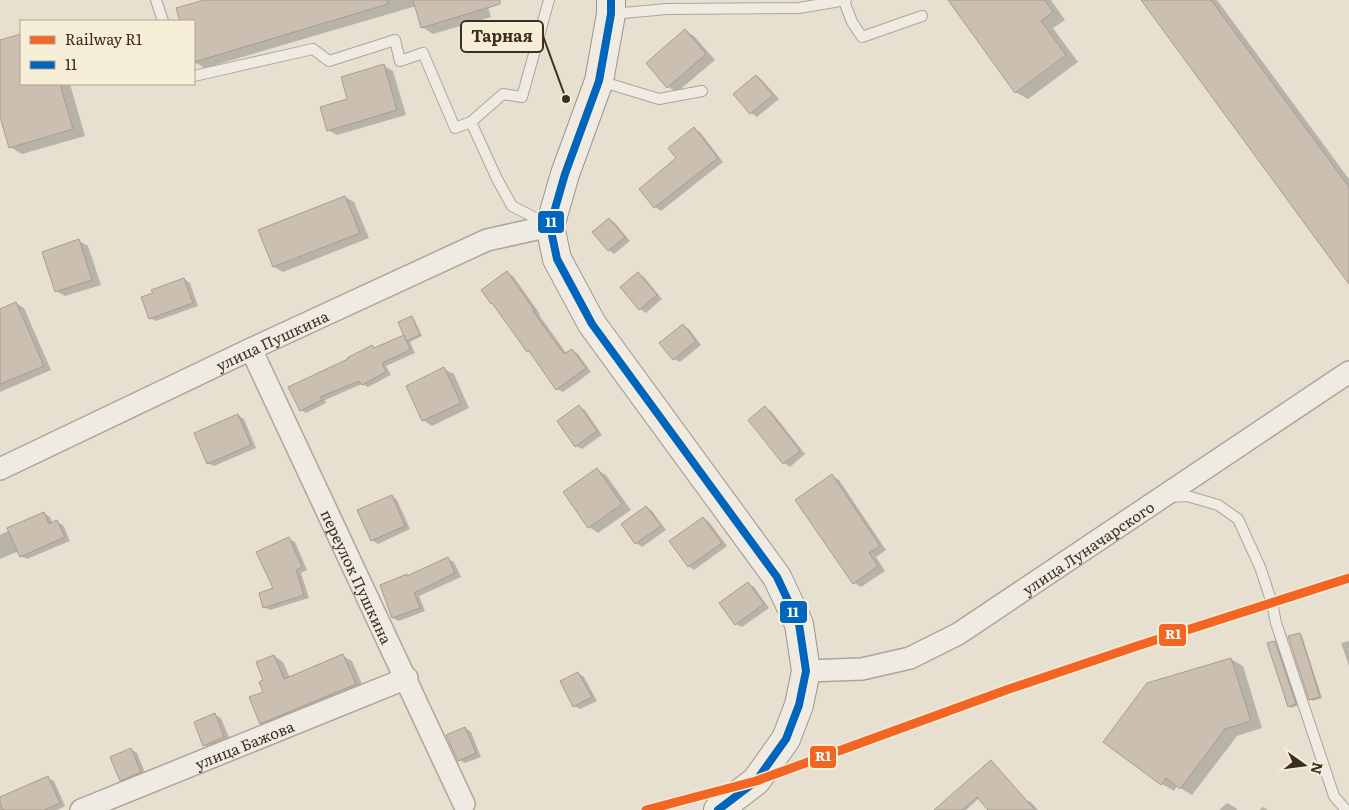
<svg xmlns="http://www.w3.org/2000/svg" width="1349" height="810" viewBox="0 0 1349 810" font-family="Literata,serif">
	<rect width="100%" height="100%" fill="#e7e0d1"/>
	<g fill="#0003">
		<path d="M208,0H486L491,17L433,34L422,27L416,6L205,68L194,62V21H181L177,9Z"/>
		<path d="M951,0H1051L1065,20L1053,28L1078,62L1028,99L1015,92Z"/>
		<path d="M1143,0H1217L1349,179V282Z"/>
		<path d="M685,31L694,36L715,60L677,92L668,87Z"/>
		<path d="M21,35V84H70L85,136L22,154L10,147L0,112V41Z"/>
		<path d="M384,66L393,71L406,115L337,135L328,130L349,100Z"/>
		<path d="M757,76L762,80L779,99L757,117L751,113L735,94Z"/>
		<path d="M694,129L700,132L723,162L661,211L655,207L640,189L678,159Z"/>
		<path d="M345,197L354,202L369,238L283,272L274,267Z"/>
		<path d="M609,219L615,223L630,241L614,254L609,250Z"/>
		<path d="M79,241L88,246L101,285L65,296L56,291Z"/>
		<path d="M507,273L513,276L540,314L539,315L567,354L572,350L578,354L591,372L563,392L557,389L532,353L528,351L495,305L492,303L483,291Z"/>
		<path d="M638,274L644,277L662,299L646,313L640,309L622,288Z"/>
		<path d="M184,279L190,283L198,306L156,321L150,318Z"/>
		<path d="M16,303L24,308L51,370L0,392V310Z"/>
		<path d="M412,318L414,319L422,336L410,342L415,353L386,366L391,375L368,387L362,384L325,400L326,403L306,413L301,410L350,360L372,346L376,349L407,339Z"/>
		<path d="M683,326L689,329L701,345L680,362L674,359Z"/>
		<path d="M444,369L454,374L469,408L432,426L423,420Z"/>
		<path d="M579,407L585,410L602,435L582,449L576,446Z"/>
		<path d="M765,408L771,411L805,454L790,467L784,463L750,420Z"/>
		<path d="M238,415L244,419L256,448L214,466L208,463Z"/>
		<path d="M597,470L606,475L631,510L598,533L589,527Z"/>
		<path d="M832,476L839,480L886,550L876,557L885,571L861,587L854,583Z"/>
		<path d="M392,496L397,500L410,529L378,544L372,540Z"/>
		<path d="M646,507L652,511L666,530L642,547L636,543L623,524Z"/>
		<path d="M44,513L50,517L53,524L57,522L63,525L70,541L27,559L21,556L19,551L0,559V535Z"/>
		<path d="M703,518L709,522L727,546L694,570L689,566Z"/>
		<path d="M289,539L295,542L307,570L301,573L309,598L270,610L264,607L274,589Z"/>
		<path d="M448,559L454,562L461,577L419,596L425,611L399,621L393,618L381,586L409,577Z"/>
		<path d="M748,584L754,587L769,608L742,627L736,624Z"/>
		<path d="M1300,634L1302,636L1322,698L1313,701L1310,699Z"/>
		<path d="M1349,641V666L1341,643Z"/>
		<path d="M1274,642L1277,643L1298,705L1291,708L1289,706Z"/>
		<path d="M274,656L283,662L290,678L343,656L352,661L364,689L270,728L261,723L265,681Z"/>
		<path d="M1231,659L1243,666L1262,728L1237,736L1192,795L1177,786L1174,791L1162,784Z"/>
		<path d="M578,673L584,677L597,701L580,709L574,706Z"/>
		<path d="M215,715L221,718L230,740L210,748L204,745Z"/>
		<path d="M465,728L471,732L481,757L465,763L459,760Z"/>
		<path d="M131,749L137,753L146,775L127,783L121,780Z"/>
		<path d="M993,763L1027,801H1030L1038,810H990L979,798L966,810H936Z"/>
		<path d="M48,778L54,781L65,806L57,810H0V798Z"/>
		<path d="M1227,803L1236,808L1237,810H1219Z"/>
		<path d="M1263,807L1268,810H1259Z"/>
	</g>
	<g fill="#cbbfb2" stroke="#a89c90">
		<path d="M204,0H387L388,4L194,62V21H180L176,8Z"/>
		<path d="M413,0H500V4L421,28Z"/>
		<path d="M948,0H1045L1053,12L1041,21L1066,55L1015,93Z"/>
		<path d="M1141,0H1211L1349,187V284Z"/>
		<path d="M685,29L706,54L667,88L646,63Z"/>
		<path d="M21,34V84H60L73,129L9,148L0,117V40Z"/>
		<path d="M384,64L397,110L327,131L320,107L347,99L341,77Z"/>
		<path d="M756,75L773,95L750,114L733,94Z"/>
		<path d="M694,127L718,158L654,208L639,189L676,158L668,148Z"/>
		<path d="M345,196L360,233L273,267L258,230Z"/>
		<path d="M609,218L625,237L608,251L592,232Z"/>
		<path d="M79,239L92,280L55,292L42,252Z"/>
		<path d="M507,271L535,311H533L564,354L572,349L586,368L556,390L529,351L527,352L492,303L491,304L481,290Z"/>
		<path d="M638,272L657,295L639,310L620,287Z"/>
		<path d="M184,278L193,303L149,319L141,297L153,293L151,290Z"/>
		<path d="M16,302L44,366L0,384V309Z"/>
		<path d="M412,316L420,335L406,341L398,322Z"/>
		<path d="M683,324L696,341L673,360L659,343Z"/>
		<path d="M404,335L410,350L382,363L386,372L362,385L359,381L320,397L322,400L300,411L288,387L348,359L347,358L372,345L374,348Z"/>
		<path d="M444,367L461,403L422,421L406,386Z"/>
		<path d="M579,405L597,431L575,447L557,421Z"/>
		<path d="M765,406L800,451L783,464L748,420Z"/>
		<path d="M238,414L251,445L207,464L194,433Z"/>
		<path d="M597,468L622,504L588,528L563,492Z"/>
		<path d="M832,474L880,546L869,553L878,566L853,584L795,500Z"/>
		<path d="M392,495L405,526L371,541L357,510Z"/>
		<path d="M646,506L661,526L635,544L621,524Z"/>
		<path d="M44,512L49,524L57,520L65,537L20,557L7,528Z"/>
		<path d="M703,517L722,543L688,567L669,541Z"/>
		<path d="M289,537L302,567L296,570L304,595L263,608L259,593L273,588L256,552Z"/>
		<path d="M448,557L455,573L414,593L420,608L392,618L380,585L407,574V576Z"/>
		<path d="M748,582L764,604L735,625L719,603Z"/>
		<path d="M1300,633L1320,697L1309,700L1288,636Z"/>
		<path d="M1275,641L1296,704L1288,707L1267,643Z"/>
		<path d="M343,654L356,684L260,724L249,697L263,692L259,682L263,680L256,662L274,655L284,679Z"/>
		<path d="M1231,658L1251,721L1225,729L1180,789L1166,778L1161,785L1103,742L1147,683Z"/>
		<path d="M578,672L592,697L573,707L560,681Z"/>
		<path d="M215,713L224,737L203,746L194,722Z"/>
		<path d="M465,727L476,753L458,761L446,735Z"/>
		<path d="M131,748L141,772L120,781L110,757Z"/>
		<path d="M991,760L1035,810H988L977,797L962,810H934Z"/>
		<path d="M48,776L60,803L44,810H3L0,803V797Z"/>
	</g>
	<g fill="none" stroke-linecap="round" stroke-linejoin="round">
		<defs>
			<g id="service">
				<path d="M156,0L163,21"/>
				<path d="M844,1L852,22L862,37L922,16"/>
				<path d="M612,14L667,9L799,8L846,0"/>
				<path d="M194,76L313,49L329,61L395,40L400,61L423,53L455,128L471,122L497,179L512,206L547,224"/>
				<path d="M600,81L659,99L702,91"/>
				<path d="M471,122L503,94L522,97L549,0"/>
				<path d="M1169,497L1187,496L1218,505L1238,519L1260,567L1272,603L1276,623L1334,796L1346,810"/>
			</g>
			<g id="minor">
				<path id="s1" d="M251,349L464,804"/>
				<path id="s2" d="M0,469L251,349L487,240L550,226"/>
				<path id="s3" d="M806,671L862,669L910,658L958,634L1349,372"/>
				<path id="s4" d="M81,810L407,678"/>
			</g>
			<path id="secondary" d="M611,0V14L599,81L565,174L550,226L557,259L592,324L777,577L799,624L806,671L799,705L786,739L756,781L718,810"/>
		</defs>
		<use href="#service" stroke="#ada599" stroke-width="12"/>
		<use href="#minor" stroke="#ada599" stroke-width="24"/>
		<use href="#secondary" stroke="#9c958a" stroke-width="30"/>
		<use href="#service" stroke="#efebe3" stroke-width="10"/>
		<use href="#minor" stroke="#efebe3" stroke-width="21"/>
		<use href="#secondary" stroke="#efebe3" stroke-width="28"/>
		<defs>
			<path id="bus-1" d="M611,0V14L599,81L565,174L550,226L557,259L592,324L777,577L799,624L806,671L799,705L786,739L756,781L718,810"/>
		</defs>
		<use href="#bus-1" stroke="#f7eed8" stroke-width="11"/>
		<use href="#bus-1" stroke="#0065bd" stroke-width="8"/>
		<defs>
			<path id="rail-1" d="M646,810L756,781L1009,689L1137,646L1349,578"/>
		</defs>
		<use href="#rail-1" stroke="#f7eed8" stroke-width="12"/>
		<use href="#rail-1" stroke="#f26522" stroke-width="9"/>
	</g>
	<g text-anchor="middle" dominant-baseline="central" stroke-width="4.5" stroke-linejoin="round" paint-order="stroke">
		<g font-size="15" fill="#3d2e20" stroke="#f7eed8">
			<text stroke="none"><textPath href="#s2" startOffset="301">улица Пушкина</textPath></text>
			<text stroke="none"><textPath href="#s3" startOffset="315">улица Луначарского</textPath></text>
			<text stroke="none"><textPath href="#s1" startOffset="251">переулок Пушкина</textPath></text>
			<text stroke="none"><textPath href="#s4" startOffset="176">улица Бажова</textPath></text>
		</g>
	</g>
	<path fill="none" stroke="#3d2e20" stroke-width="2" d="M566 99L543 36"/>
	<circle fill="#3d2e20" stroke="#f7eed8" stroke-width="2" cx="566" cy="99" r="5"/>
	<rect fill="#f7eed8" stroke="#3d2e20" stroke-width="2" x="461" y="21" width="82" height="31" rx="5"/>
	<g font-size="16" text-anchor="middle" font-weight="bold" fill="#3d2e20">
		<text x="502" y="42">Тарная</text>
	</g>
	<g stroke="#f7eed8" stroke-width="2">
		<rect x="537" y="210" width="28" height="24" rx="5" fill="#0065bd"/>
		<rect x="779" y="600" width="29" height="24" rx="5" fill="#0065bd"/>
		<rect x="1158" y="623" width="29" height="24" rx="5" fill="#f26522"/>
		<rect x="809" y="745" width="28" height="24" rx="5" fill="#f26522"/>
	</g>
	<g font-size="14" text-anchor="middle" font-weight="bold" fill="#fff">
		<text x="551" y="227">11</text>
		<text x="793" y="617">11</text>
		<text x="1173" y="639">R1</text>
		<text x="823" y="761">R1</text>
	</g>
	<rect x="20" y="20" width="175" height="65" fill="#f7eed8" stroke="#ada18e"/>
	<rect x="30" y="36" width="25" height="8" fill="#f26522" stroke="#ada18e"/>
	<text x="65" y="45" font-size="15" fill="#3d2e20">Railway R1</text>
	<rect x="30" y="61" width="25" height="8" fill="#0065bd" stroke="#ada18e"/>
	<text x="65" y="70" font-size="15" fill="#3d2e20">11</text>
	<g transform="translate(1304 765) rotate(104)" stroke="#f7eed8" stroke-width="4" paint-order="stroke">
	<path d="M0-4L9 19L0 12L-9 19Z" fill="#3d2e20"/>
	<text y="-8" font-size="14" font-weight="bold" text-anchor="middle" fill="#3d2e20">N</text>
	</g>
</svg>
